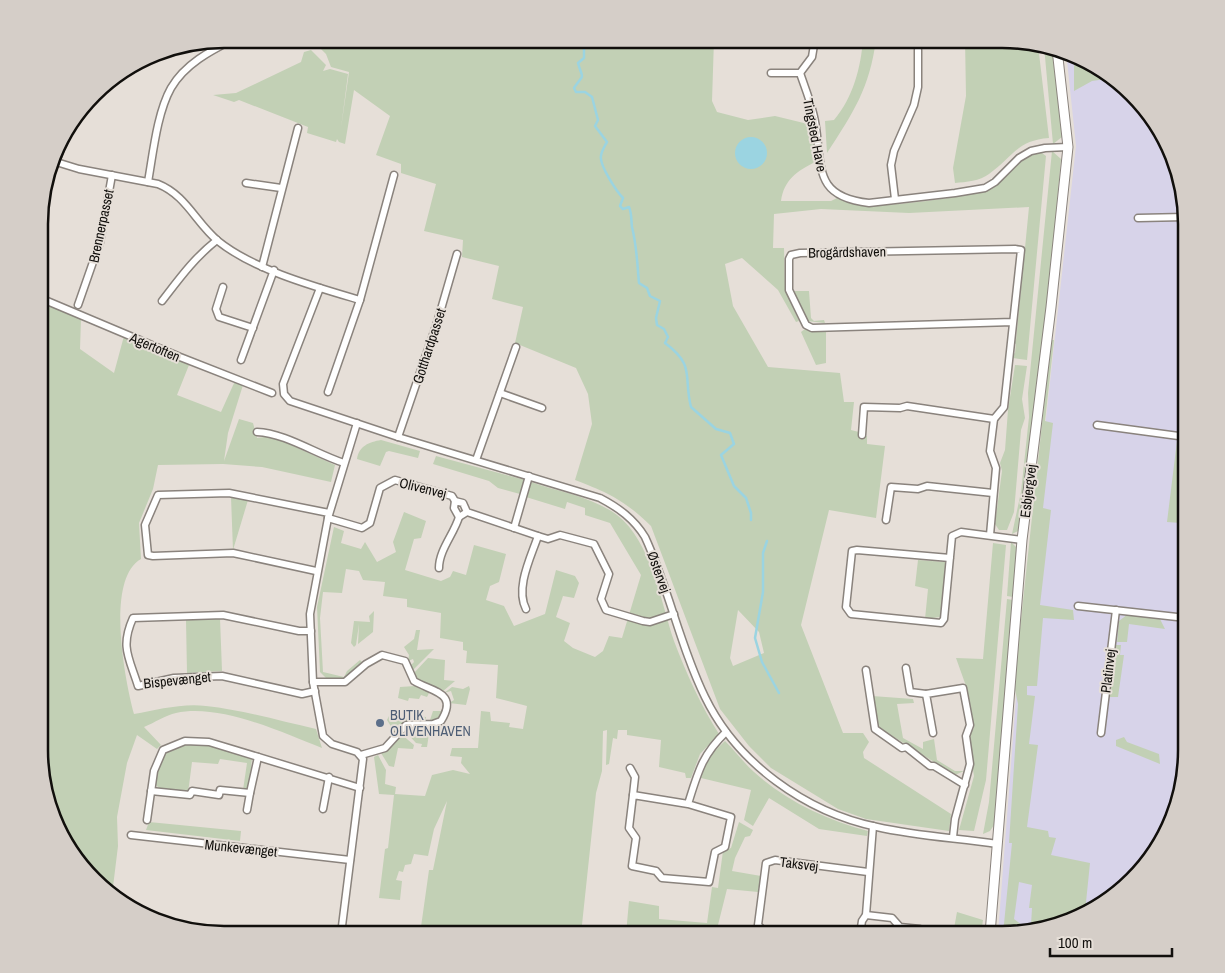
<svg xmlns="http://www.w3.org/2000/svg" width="1225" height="973" viewBox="0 0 1225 973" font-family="'Archivo Narrow',sans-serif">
	<rect width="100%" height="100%" fill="#e6dfd8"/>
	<path fill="#d7d3e9" d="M1066,51L1072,53L1124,85L1167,142L1186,223V762L1172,821L1140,872L1073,920L998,934L1018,673L1076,146Z"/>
	<g fill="#c2d0b5" fill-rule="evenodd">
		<path d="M311,39H714L712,101L717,112L748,120L775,116L812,125L815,162C797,171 784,180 781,201H831L837,198C844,201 851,204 859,205C880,208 974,197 991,188C1012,177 1016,155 1042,153L1046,156L1027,360L1013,358L1012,355L1015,353L1016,344L1013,343L1016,340L1029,207L909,213L821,209L774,214L773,248H784L785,290L799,321L796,322L778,290L742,258L725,264L733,306L768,367L840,373L844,402H854L851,430L859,432V435L867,436V444L885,446L876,518L829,510L801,625L843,733H863L869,742L863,752L864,758L951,814L949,831L866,819L838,809L771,768L749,746L720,709L651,526C624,500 609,493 575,480L592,424L588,394L576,368L515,343L523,307L492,299L499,266L462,257L463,240L424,231L436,184L401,173V164L376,155L390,116L354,90L345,144L339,142L337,139L336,142L307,133L308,127L239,100L234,102L213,95L236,93L301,62L304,52L311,50L326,65L323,71L330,69L348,74L341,128L349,72L331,67L326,54ZM738,610L759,632L764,653L733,666L730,658Z"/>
		<path d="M863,39H876C870,88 853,113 827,153L825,121L834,120C853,98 861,67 863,39Z"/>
		<path d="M965,39H1014L1038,45L1049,138C1017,140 1012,158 989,174C980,181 966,182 955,183L953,168L966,96Z"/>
		<path d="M1044,46L1053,48L1062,137L1053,144Z"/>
		<path d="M1074,54L1113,78L1092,81L1074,91Z"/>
		<path d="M1052,151L1061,159L1047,310L1020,530L1012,534L1021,492L1029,417L1028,393Z"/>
		<path d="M794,291H809L811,318L814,321L824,320L825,323L807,321Z"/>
		<path d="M40,301L81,319L80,349L114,373L124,336L189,365L177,395L221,412L235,381L243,385L228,433L224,461L239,419L253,423L257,438L271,436L335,465L331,482L262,467L223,464L158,465L153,489L139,523L141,559C105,579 125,681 134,714C157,710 182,703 206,706C243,710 280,721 316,729L322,748C283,733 220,703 176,713C166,715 154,723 144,727L161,745L157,749L137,735L127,763L117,817L118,846L112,895L101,888L58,831L39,762Z"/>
		<path d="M805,329L826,330V363L816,365L801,332Z"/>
		<path d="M1051,340H1054L1045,421L1053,423L1043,508L1051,510L1040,605L1073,610L1074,620L1043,618L1037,686H1027V695L1035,696L1029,744L1038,745L1027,827L1048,831L1049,837L1056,838L1051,855L1090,863L1085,912C1070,922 1050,928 1031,925L1032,908H1029L1032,885L1019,882L1014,919L1027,929L1003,934L1012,843H1009L1018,704L1014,685Z"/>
		<path d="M1015,365L1027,366L1022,399L1025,418L1021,430L1014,512L1007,530H999L995,524L1002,471L1000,463L1005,450L1008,410Z"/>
		<path d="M1180,438L1186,439L1180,484L1185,489L1181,523L1167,522L1177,441Z"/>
		<path d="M381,440L420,451L418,458L389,451L386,452L380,466L357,459C359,446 369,442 381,440Z"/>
		<path d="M436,456L525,480L520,494L498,488L489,481L433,464Z"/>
		<path d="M531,482C559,492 593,497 617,515C651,541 661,602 674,641C686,673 701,706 719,734L700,754L691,778H686L685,773L659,767L661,740L627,735V730H618L617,739L613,738L609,764L606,765L607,730L603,731L602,771L596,793L581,934H420L429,870H433L447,801L434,829L428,856L414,854L411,864L405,865L403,872L399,871L396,880L402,881L400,900L379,898L385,849L388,848L394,795L379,794L374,757L378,755L386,770L385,784L396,787L395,794L425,796L432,775L453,770L470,774L461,763L462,757L450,756L452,748H478L481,711L490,712L491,721L510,723L509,727L523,729L527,706L496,698L498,665L466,663L467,651L463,650V642L440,638L441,613L407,607V599L383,596L385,582L363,580L359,571L346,569L342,593L323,592L320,618L323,672L344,677L347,671L360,660L362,662V666L344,680H328L320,672L317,607L334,527L344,531L341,543L361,549L365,542L377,562L396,552L393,542L404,512L426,521L421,538L414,539L405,570L441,581L450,577L453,571L466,575L474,545L506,554L499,582L490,586L486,600L504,606L514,626L545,614L556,570L575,576L579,583L574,598L563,596L556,617L570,623L564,641L573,648L595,657L603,651L609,636L622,638L641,575L610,523L585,515V508L567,502L565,509L526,497Z"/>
		<path d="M231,497L248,500L233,550Z"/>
		<path d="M1011,542L1018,549L1013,597L1007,596Z"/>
		<path d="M993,543L1006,545L986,780L974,831L959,830L974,776L968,737L974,728L966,686L956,658L983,659Z"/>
		<path d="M918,560L945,562L944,594L940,617L925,619L928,589L915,586Z"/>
		<path d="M1007,599L1013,600L994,825L990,831L983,834L989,802Z"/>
		<path d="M374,611L373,632L358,644L359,624L356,645L354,647L351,643L354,621L370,622L369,616Z"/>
		<path d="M1128,614L1160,619L1165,629L1129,624L1127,642H1117L1119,621Z"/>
		<path d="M220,618L222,671L187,673L186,620Z"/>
		<path d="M416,630H420L417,650L434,649L412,671L411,665L414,662L413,659L408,661L409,655L404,647L414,639Z"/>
		<path d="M1116,645H1121L1120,655H1124L1118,697H1109Z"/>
		<path d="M428,658L445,660L444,680L455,681L442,692C436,684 422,685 414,676V673Z"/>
		<path d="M415,686L430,691L427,697L421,695L419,699L409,698L408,701L398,698L400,687Z"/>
		<path d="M469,686L470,689L466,705L449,703L454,700L451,691L444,693L452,687L463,689Z"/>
		<path d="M872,696L913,699L914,703L897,704L903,738L923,749V742L934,739L937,760L955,771H964L955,775L878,727Z"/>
		<path d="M433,711H443L439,719C418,727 415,711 395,733L387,720L389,716L406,714L426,717V720H430Z"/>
		<path d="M418,725L430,727L427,747H421L422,744L416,743L404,730Z"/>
		<path d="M401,734L414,745L413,749L398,748L394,767L389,766L381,753L389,750Z"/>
		<path d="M1124,737L1127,742L1159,754L1160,764L1116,746V740Z"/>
		<path d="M725,741C735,751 744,763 754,772C786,801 827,820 868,831L867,836L819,829L769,798L753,826L744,820L751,790L701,778L706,759Z"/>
		<path d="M185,744L208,745L252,758L249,787L243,790L247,763L220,759L218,764L192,762L188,793L160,789L156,785L157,773L164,753Z"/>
		<path d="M149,822L241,831L240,841L146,830Z"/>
		<path d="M739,822L753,830L750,836L745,837L735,858L732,871L761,876L758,892L727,889L718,925L759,934H626L629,901L659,906V919L707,923L712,887L718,888L723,851L731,848Z"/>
		<path d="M957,912L983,920L981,934H953Z"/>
	</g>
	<circle fill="#9bd4e1" cx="751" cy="153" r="16"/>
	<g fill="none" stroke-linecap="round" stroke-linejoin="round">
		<g stroke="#9bd4e1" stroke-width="2.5">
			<path d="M576,39L584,46V58L578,63C583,81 585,72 574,88L576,92H585L592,97L598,120L595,126L607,142C605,145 601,153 601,156C599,165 617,192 623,198L620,206L623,209L629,207C632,214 631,220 632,227C637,247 637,262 639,283L647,288L650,296L660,301L656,318L657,325L664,329L668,337L665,343C696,366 683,376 691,407L716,429L730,433L734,444L721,455L734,486L746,498L751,513V520"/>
			<path d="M767,541L763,553V592L755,638L762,662L779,693"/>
		</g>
		<defs>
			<g id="street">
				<path d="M771,73H800L812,57L815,39"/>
				<path d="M800,73C806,91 814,109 816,128C822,169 815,197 869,203L955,193L985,188L995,182L1019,158L1031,151L1045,148L1068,147"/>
				<path d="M53,161L79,169L158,184C186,195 196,223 218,241C254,270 316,287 360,300"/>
				<path d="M56,162L69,125"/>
				<path d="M148,182C153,154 157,113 171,88C185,64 210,51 234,39"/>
				<path d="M246,183L281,188"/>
				<path d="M895,199L891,165L894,151L914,105L918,87V50"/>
				<path d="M1138,218L1185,217"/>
				<path d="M262,267L298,128"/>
				<path d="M223,287L216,309L219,317L253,328"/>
				<path d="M320,288L283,384L284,394L290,401L398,437L600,498C619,508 634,519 645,537C669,589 680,646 705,697C737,763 805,812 877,827C916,836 957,838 997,844"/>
				<path d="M40,298L180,357L272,393"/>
				<path d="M162,301C179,279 194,258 217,240"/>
				<path d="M78,305L100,242L112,175"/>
				<path d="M241,360L274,270"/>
				<path d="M328,392L360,300L394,175"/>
				<path d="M500,393L542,408"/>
				<path d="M1097,425L1186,437"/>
				<path d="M257,432C285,433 316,454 344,463"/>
				<path d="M862,435L864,407L900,408L907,406L994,419"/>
				<path d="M398,437L437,323L457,254"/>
				<path d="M476,460L516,347"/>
				<path d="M467,512L459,517L454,508L455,501L463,503L467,512L538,536L548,539L560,535L594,544L609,574L601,599L606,610L643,621L650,622L674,614"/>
				<path d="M328,518L362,528L370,523L380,488L395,480L452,496L455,501"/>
				<path d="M886,520L891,487L918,489L927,486L993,493"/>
				<path d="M514,528L529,476"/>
				<path d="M990,535L996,468L990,451L994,419L1004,407L1021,250L1015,249L800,253L791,255L789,259V290L806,325L812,328L1013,322"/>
				<path d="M950,558L857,550L852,551L846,607L851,614L941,623L944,619L952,536L961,532L1022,540"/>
				<path d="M439,568C439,550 454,534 459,517"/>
				<path d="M316,571L233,553L153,556L148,555L145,525L158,495L229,493L329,513"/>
				<path d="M1078,606L1186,618"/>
				<path d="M526,609C515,588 531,557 538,536"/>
				<path d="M311,631H299L223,615L133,618C120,647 129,657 138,686L174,678L222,676L302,694L315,691"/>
				<path d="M906,668L910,692L926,694"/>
				<path d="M866,670L875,729L902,748L906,747L930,766H934L965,785"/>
				<path d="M313,682H345L366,664L382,655L405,661L414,681C432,692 459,692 441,721L433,724L406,725L385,748L361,755"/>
				<path d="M933,733L926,694L963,688L970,725L966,736L970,764L955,819L953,837"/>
				<path d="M1101,733L1116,610"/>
				<path d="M630,768L635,777L633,795"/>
				<path d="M151,791L190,795L192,791L219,795L220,790L250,793L258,757"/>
				<path d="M688,804L633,795L629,828L636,838L632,866L656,871L662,878L709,882L715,852L725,847L731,817L688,804C698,772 702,755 726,732"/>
				<path d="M323,809L329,777"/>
				<path d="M247,810L250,793"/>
				<path d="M147,820L154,771L163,750L185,741L209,742L360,788"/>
				<path d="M131,835L350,860"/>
				<path d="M866,915L892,918L900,927L920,929L925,934"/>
				<path d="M341,934L363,759L357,752L332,744L323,736L313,682L310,614L328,518L357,423"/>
				<path d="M788,934L764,931L758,925L766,863L775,860L868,872"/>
				<path d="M860,934L862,921L866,915L873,826"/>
			</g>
			<path id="secondary" d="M990,934L1022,540L1051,307L1068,147L1057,49"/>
		</defs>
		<use href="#street" stroke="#8a837d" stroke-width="9"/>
		<use href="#secondary" stroke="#8a837d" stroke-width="11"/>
		<use href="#street" stroke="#fff" stroke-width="6"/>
		<use href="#secondary" stroke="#fff" stroke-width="9"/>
	</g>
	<circle fill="#5c6f8a" stroke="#e6dfd8" stroke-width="2" cx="380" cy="723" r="5"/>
	<g text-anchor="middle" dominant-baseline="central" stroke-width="4" stroke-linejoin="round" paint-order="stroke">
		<g font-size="14" fill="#110f0c" stroke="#e6dfd8">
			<text transform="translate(815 135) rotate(79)">Tingsted Have</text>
			<text transform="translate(101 226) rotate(-78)">Brennerpasset</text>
			<text transform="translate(847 252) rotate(-1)">Brogårdshaven</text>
			<text transform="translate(429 346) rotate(-72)">Gotthardpasset</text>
			<text transform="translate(155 347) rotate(23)">Agertoften</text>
			<text transform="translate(423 488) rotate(14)">Olivenvej</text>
			<text transform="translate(1028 491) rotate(-83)">Esbjergvej</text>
			<text transform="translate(659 572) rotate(70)">Østervej</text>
			<text transform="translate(1108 671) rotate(-83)">Platinvej</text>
			<text transform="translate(177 680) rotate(-6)">Bispevænget</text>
			<text transform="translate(241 848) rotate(6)">Munkevænget</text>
			<text transform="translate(799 864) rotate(7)">Taksvej</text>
		</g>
		<g font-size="14" fill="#4e5e75" stroke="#e6dfd8" text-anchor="start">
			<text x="390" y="715">BUTIK<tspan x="390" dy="16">OLIVENHAVEN</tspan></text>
		</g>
	</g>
	<path d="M0 0H1225V973H0ZM224 48H1002A176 176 0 0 1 1178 224V750A176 176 0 0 1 1002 926H224A176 176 0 0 1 48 750V224A176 176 0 0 1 224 48Z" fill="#d5cec8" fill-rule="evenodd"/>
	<path fill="none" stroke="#110f0c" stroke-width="2.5" d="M224 48H1002A176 176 0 0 1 1178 224V750A176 176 0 0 1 1002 926H224A176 176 0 0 1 48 750V224A176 176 0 0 1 224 48Z"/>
	<path d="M1050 948v8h122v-8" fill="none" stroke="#110f0c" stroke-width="2.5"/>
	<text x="1058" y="948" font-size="15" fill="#110f0c" stroke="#e6dfd8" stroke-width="4" paint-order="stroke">100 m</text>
</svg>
